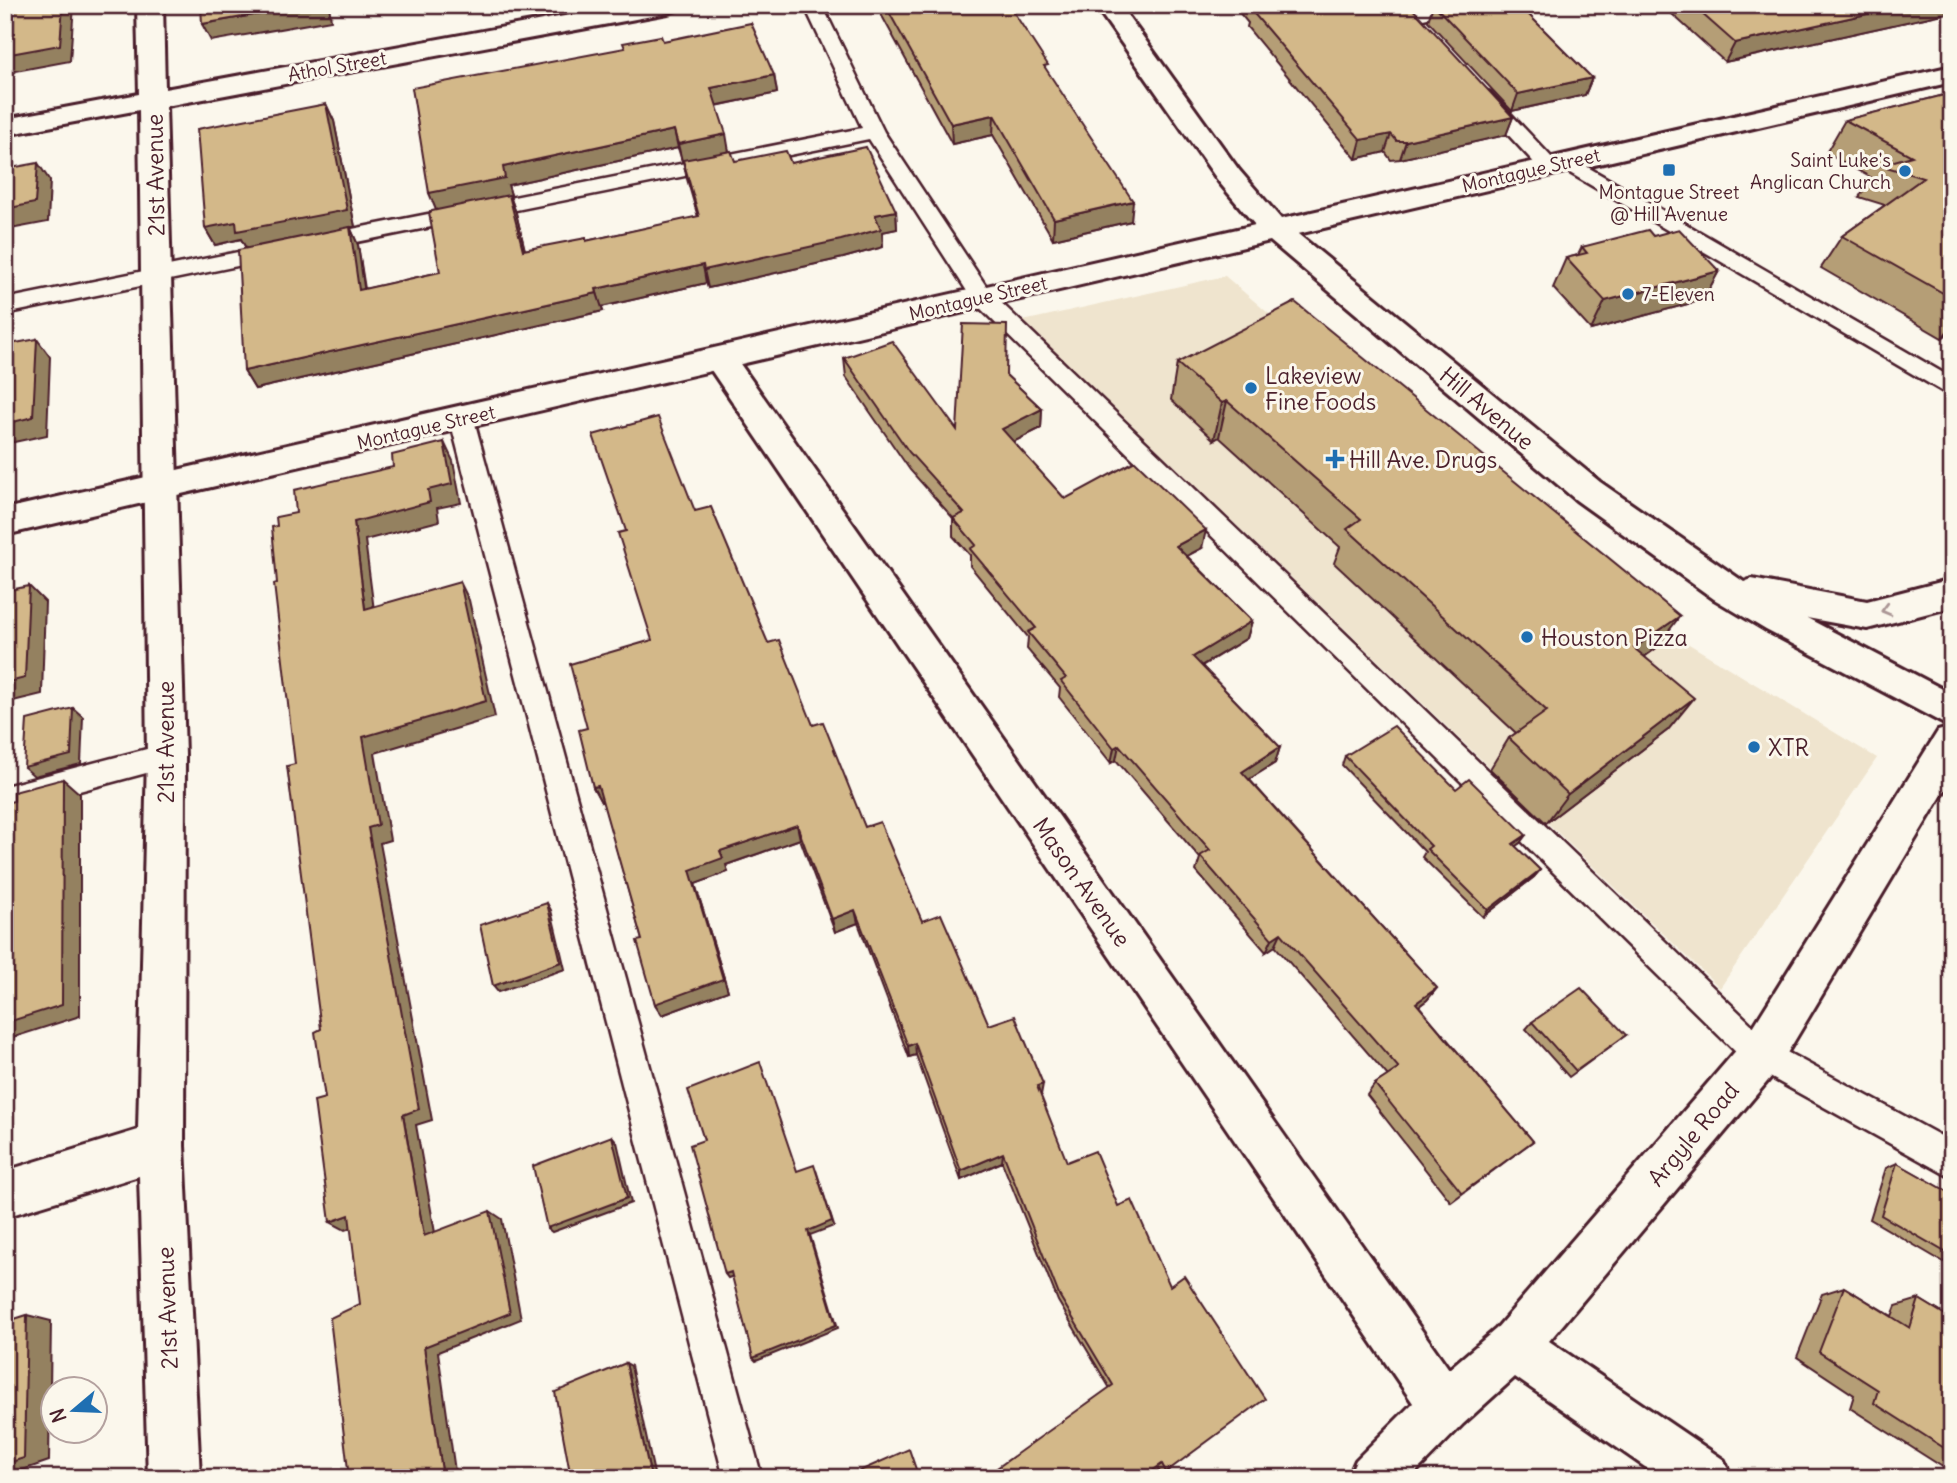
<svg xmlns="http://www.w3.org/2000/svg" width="1957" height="1483" viewBox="0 0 1957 1483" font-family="Delius,sans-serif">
	<rect width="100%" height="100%" fill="#fbf7ec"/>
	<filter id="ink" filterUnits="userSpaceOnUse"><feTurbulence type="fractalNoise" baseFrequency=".0143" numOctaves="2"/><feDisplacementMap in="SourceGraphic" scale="14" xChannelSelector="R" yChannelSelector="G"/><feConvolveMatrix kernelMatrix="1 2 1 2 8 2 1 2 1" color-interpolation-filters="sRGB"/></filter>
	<g filter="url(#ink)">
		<path fill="#efe4ce" d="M1225,276L1310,349L1631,609L1877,758L1720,988L1023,321Z"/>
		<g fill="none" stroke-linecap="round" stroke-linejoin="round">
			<defs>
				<g id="service">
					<path d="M804,5H822L884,132L990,292L1772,1044L1952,1142V1178L1750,1066L974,302L869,139L317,250L306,243L317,236L862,128Z"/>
					<path d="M1434,5H1470L1467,9L1410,22L1401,16L1403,12Z"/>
					<path d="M1483,90L1490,92L1555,161L1565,156L1572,158L1952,378V397L1558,166L1548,172L1541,170L1476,100L1473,96L1476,92Z"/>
					<path d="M273,245L281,247L284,252L281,257L5,314V299Z"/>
					<path d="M462,411L470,414L474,420L762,1478H724L450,420L454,414Z"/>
					<path d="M166,744L176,747L180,756L176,765L5,811V786Z"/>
				</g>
				<g id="minor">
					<path d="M137,5H163L165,89L625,5H680L677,10L668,13L166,106L185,756L184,1146L200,1478H148L139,1176L5,1217V1171L138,1130L147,756L139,110L5,135V119L139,94Z"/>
					<path d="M720,348L731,351L1449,1369L1496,1329L1745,1040L1938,731L1952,727V778L1777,1070L1549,1341L1724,1460L1732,1478H1661L1515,1377L1463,1424L1410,1478H1348L1356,1460L1413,1403L709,367L704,359L709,351Z"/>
				</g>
				<path id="tertiary" d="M1095,5H1120L1239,170L1281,219L1952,66V82L1298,234L1600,482L1744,582L1752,579L1867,601L1952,579V607L1867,629L1807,618L1952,694V728L1766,630L1714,599L1576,500L1270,241L5,535V509L1255,225L1219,182Z"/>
			</defs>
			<use href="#service" stroke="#4a1f2b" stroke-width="5"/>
			<use href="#minor" stroke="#4a1f2b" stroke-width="6"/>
			<use href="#tertiary" stroke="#4a1f2b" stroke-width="6"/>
			<use href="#service" fill="#fbf7ec" fill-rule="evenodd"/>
			<use href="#minor" fill="#fbf7ec" fill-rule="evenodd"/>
			<use href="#tertiary" fill="#fbf7ec" fill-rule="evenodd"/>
		</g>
		<g fill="#b59e76" stroke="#4a1f2b" stroke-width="2" fill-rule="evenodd">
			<path d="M876,5H1009L1131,221L1053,239L993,135L952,144Z"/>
			<path d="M1233,5H1398L1513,117L1506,135L1400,159L1391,160L1385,152L1356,159L1247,27L1248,23Z"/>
			<path d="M1433,5H1519L1592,78L1585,95L1512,111L1428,21Z"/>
			<path d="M1662,5H1952V12L1725,62Z"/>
			<path d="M663,41L774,75L777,93L716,106L729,151L735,161L791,163L896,211L897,229L882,232L883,247L843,258L708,288L706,283L601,307L603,311L255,389L244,371L246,248L241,239L215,245L205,228L326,104L334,121L355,227H350L358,245L365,289L440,272L436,210ZM678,148L682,161H683L687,179L698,217L586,241L525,250L516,213L510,196L511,195L508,185Z"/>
			<path d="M1952,93V330L1942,338L1821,268L1842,236L1885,205L1859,197L1872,178L1826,153L1845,120Z"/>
			<path d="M1653,236L1719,271L1703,300L1591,330L1553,288L1566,258L1578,255L1582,247Z"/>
			<path d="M844,358L957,430L1006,375L1042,409L1041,428L1013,442L1065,499L1202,548L1187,556L1252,621L1247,638L1202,666L1280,747L1275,763L1249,779L1437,988L1427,1000L1419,1006L1533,1141L1451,1202L1367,1095L1375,1084L1388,1076L1275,946L1266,952L1196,871L1200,858L1116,760L1111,763L1059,697L1060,688L1027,649L1028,637L970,566V555L953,536V518L910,470L846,377Z"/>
			<path d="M1177,363L1655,649L1644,657L1668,730L1546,823L1490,769L1509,738L1516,733L1334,563L1340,547L1219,437L1214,440L1171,400Z"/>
			<path d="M695,511L813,725L865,827L922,921L989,1025L1041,1095H1040L1166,1472L1161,1474L1058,1301L1002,1162L961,1180L916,1055L909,1057L858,923L835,932L800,839L726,865L728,872L695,884L728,991L662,1015L655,1004L642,940L603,801L601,802L593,787L587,728L652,640Z"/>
			<path d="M1345,756L1456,789L1520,843L1515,846L1540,870L1534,877L1483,917L1422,857L1425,852L1342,765Z"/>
			<path d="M1532,1022L1626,1035L1569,1077L1526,1029Z"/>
			<path d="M1897,1163L1952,1194V1259L1943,1262L1870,1219L1886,1168Z"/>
			<path d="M1844,1287L1892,1316L1896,1306L1919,1299L1952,1319V1473L1850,1408L1854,1395L1797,1357L1822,1294Z"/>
		</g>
		<g fill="#948160" stroke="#4a1f2b" stroke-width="2">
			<path d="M63,5H74L70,61L5,73V55Z"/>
			<path d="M312,5H329L331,20L211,41L202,24Z"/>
			<path d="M391,5H412L392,9Z"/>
			<path d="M1908,5H1952V12L1725,62L1735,43Z"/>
			<path d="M774,75L777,93L714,106L711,88Z"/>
			<path d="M1592,78L1585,95L1512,111L1518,94Z"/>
			<path d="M326,104L334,121L355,227H350L358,245L367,308L246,248L241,239L215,245L205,228Z"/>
			<path d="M994,115L993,135L952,144L951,124Z"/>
			<path d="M1513,117L1506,135L1400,159L1406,141Z"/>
			<path d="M674,130L678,148L508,185L511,195L510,196L516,213L529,268L436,210L429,193L503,167Z"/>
			<path d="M726,134L729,152L682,161L678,144Z"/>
			<path d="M1391,134L1385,152L1356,159L1361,140Z"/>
			<path d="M38,163L50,181L48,222L5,230V209Z"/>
			<path d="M1133,201L1131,221L1053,239L1054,219Z"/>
			<path d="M896,211L897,229L882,232L883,247L843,258L708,288L704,270L875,215Z"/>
			<path d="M703,265L706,283L601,307L596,289Z"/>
			<path d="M1719,271L1703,300L1591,330L1605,301Z"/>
			<path d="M597,293L603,311L255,389L244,371Z"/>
			<path d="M1952,325V330L1942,338Z"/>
			<path d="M37,339L50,357L47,435L5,444V424Z"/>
			<path d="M1227,401L1219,437L1214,440L1222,403Z"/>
			<path d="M1042,409L1041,428L1001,448L1002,429Z"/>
			<path d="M444,442L453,461L461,503L437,508L439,521L365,540L376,626L365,609L354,522L428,490Z"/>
			<path d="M1206,530L1202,548L1173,563L1176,546Z"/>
			<path d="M460,582L469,600L495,717L375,753L390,840L380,843L432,1120L416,1125L437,1244L424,1236L403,1115L368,828L363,737Z"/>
			<path d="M29,586L45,602L42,694L5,703V683Z"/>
			<path d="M1680,616L1655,649L1611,681L1634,648Z"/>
			<path d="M1252,621L1247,638L1189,673L1193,657Z"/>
			<path d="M1694,698L1668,730L1546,823L1568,794Z"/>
			<path d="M73,708L83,717L81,764L34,776L24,767Z"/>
			<path d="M1119,745L1116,760L1111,763L1114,748Z"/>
			<path d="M1280,747L1275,763L1237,787L1242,772Z"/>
			<path d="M63,779L80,794V1016L5,1040V1023Z"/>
			<path d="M598,786L606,801L601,802L593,787Z"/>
			<path d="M797,825L800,839L726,865L728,872L695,884L728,991L662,1015L655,1004L690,870L720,851Z"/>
			<path d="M1526,835L1520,843L1508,852L1513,844Z"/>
			<path d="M1540,870L1534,877L1483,917L1488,910Z"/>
			<path d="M547,903L551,910L565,969L498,992L493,986Z"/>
			<path d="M855,910L858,923L835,932L832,919Z"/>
			<path d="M1281,933L1275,946L1266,952L1272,939Z"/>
			<path d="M1437,988L1427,1000L1407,1015L1416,1003Z"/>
			<path d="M915,1043L916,1055L909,1057L908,1046Z"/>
			<path d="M1043,1084L1041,1095L1036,1097L1037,1086Z"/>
			<path d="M612,1136L617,1142L631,1203L552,1232L547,1228Z"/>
			<path d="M1003,1153L1002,1162L961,1180V1171Z"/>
			<path d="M816,1170L834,1226L810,1235L838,1328L756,1361L753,1358L808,1231Z"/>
			<path d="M490,1211L502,1219L521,1319L438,1352L456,1478H443L424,1347Z"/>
			<path d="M349,1215L364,1223L345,1230L330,1222Z"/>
			<path d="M731,1272L734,1276L728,1278L725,1274Z"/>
			<path d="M27,1315L51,1321L49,1461L5,1476V1464Z"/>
			<path d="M626,1363L631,1366L655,1478H651Z"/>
		</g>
		<g fill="#d3b889" stroke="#4a1f2b" stroke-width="2">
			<path d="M5,5H63L60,45L5,55Z"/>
			<path d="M201,5H312L202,24Z"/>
			<path d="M885,5H1009L1048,65L1044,66L1133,201L1054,219L994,115L951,124Z"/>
			<path d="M1251,5H1398L1401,9L1411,7L1513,117L1406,141H1397L1391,134L1361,140L1250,9L1253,8Z"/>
			<path d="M1434,5H1519L1592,78L1518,94Z"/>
			<path d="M1692,5H1908L1735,43Z"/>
			<path d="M751,23L774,75L711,88L726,134L678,144L674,130L503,167L505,178L429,193L412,88L625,48L623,43L661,36L663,41Z"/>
			<path d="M1952,93V298L1842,236L1923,178L1880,165L1912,156L1845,120Z"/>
			<path d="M326,104L347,210L237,231L236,222L205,228L197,129Z"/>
			<path d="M866,147L896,211L875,215L881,229L841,240L704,270L703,265L596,289L597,293L244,371L238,250L350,227L359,290L440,272L429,213L432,211L509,195L523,250L586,238V241L699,216L683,160L731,151L735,161L786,151L791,163Z"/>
			<path d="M38,163L35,203L5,209V169Z"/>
			<path d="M1679,229L1719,271L1605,301L1566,258L1587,253L1582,247L1648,230L1653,236Z"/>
			<path d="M1295,302L1680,616L1634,648L1694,698L1568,794L1509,738L1547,711L1347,529L1361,519L1227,401L1222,403L1177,363Z"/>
			<path d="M963,324L1007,325L1006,375L1042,409L1002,429L1065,499L1135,461L1206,530L1176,546L1252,621L1193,657L1280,747L1242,772L1437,988L1416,1003L1533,1141L1462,1193L1375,1084L1399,1068L1281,933L1272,939L1200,856L1210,850L1119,745L1114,748L1061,681L1066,678L1028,632L1036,628L970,549L976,545L953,518L964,513L909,452L844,358L892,341L957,430Z"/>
			<path d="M37,339L33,417L5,424V345Z"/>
			<path d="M658,417L695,511L711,507L768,643L779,640L813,725L823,722L865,827L880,822L922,921L941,914L989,1025L1015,1016L1043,1084L1037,1086L1067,1162L1095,1151L1118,1206L1132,1200L1170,1286L1184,1276L1265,1399L1166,1472L1162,1464L1142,1478H983L1113,1385L1059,1295L1003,1153L961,1171L915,1043L908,1046L855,910L832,919L797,825L720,851L723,858L690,870L723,979L655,1004L637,941L642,940L598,786L593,787L579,730L587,728L570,664L652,640L618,533L626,531L593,435Z"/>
			<path d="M444,442L452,484L428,490L430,502L354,522L365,609L460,582L486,701L363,737L378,825L368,828L419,1109L403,1115L424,1236L490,1211L510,1313L424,1347L443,1478H349L330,1318L360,1304L349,1215L330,1222L314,1101L325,1098L315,1032L321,1029L287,766L295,764L274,584L277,583L272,527L277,526L276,517L296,513L294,490L393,467L392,455Z"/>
			<path d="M29,586L25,678L5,683V591Z"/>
			<path d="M73,708L71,755L24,767L27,720Z"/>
			<path d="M1394,726L1456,789L1469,779L1526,835L1513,844L1540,870L1488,910L1427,849L1431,846L1345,756Z"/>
			<path d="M63,779L62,1005L5,1023V803L14,801V792Z"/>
			<path d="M547,903L561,962L493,986L480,925Z"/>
			<path d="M1581,988L1626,1035L1576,1071L1532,1022Z"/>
			<path d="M760,1062L797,1171L814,1165L832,1221L808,1231L836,1325L753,1358L731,1272L725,1274L690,1145L704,1140L688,1090Z"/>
			<path d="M612,1136L627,1198L547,1228L533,1166Z"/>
			<path d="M1897,1163L1952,1194V1256L1881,1215Z"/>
			<path d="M1844,1287L1910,1328L1919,1299L1952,1319V1453L1874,1403L1878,1390L1819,1352Z"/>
			<path d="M27,1315L24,1458L5,1464V1322Z"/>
			<path d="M626,1363L651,1478H571L555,1392Z"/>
			<path d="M909,1449L919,1478H844Z"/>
		</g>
		<defs><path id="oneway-chevron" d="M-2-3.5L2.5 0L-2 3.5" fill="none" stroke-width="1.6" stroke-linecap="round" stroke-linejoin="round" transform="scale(1.75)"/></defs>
		<use stroke="#ab9695" href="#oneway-chevron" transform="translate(1886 610) rotate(165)"/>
	</g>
	<g fill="#1f6fb2" stroke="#fbf7ec" stroke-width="2.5">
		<rect x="1662" y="163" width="14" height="14" rx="3.5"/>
		<circle cx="1905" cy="171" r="7"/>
		<circle cx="1628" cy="294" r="7"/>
		<circle cx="1251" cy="388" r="7"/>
		<path d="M1331.5 448.5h7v7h7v7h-7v7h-7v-7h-7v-7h7z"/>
		<circle cx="1527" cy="637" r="7"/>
		<circle cx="1754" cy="747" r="7"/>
	</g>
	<g text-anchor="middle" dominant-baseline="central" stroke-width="6" stroke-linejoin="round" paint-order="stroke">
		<g font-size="19" fill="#4a1f2b" stroke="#fbf7ec">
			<text transform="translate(337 66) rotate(-10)">Athol Street</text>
			<text transform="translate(1531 170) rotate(-13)">Montague Street</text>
			<text transform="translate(978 298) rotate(-13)">Montague Street</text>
			<text transform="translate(426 427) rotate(-13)">Montague Street</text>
		</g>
		<g font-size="19" fill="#4a1f2b" stroke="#fbf7ec" text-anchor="end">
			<text x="1891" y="160">Saint Luke's<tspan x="1891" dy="22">Anglican Church</tspan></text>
			<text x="1669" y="192" text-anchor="middle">Montague Street<tspan x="1669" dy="22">@ Hill Avenue</tspan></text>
			<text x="1642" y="294" text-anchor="start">7-Eleven</text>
		</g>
		<g font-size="23" fill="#4a1f2b" stroke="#fbf7ec">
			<text transform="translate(155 175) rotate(-91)">21st Avenue</text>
			<text transform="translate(1487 408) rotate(40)">Hill Avenue</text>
			<text transform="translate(165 742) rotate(-90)">21st Avenue</text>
			<text transform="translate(1082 882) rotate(55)">Mason Avenue</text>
			<text transform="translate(1693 1134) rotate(-50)">Argyle Road</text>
			<text transform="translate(167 1308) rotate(-92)">21st Avenue</text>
		</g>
		<g font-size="23" fill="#4a1f2b" stroke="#fbf7ec" text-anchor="start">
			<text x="1265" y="375">Lakeview<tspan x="1265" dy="26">Fine Foods</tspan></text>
			<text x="1349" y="459">Hill Ave. Drugs</text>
			<text x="1541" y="637">Houston Pizza</text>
			<text x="1768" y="747">XTR</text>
		</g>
	</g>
	<rect width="1957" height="1483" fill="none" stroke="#fbf7ec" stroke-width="28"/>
	<rect x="14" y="14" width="1929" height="1455" fill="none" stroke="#4a1f2b" stroke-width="2.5" filter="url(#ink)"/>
	<g transform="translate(74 1410) rotate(251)"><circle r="33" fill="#fbf7ec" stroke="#b4a19f" stroke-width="2"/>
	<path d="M0-5L12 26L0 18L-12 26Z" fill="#1f6fb2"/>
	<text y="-10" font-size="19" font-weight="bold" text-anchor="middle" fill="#4a1f2b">N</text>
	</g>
</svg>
